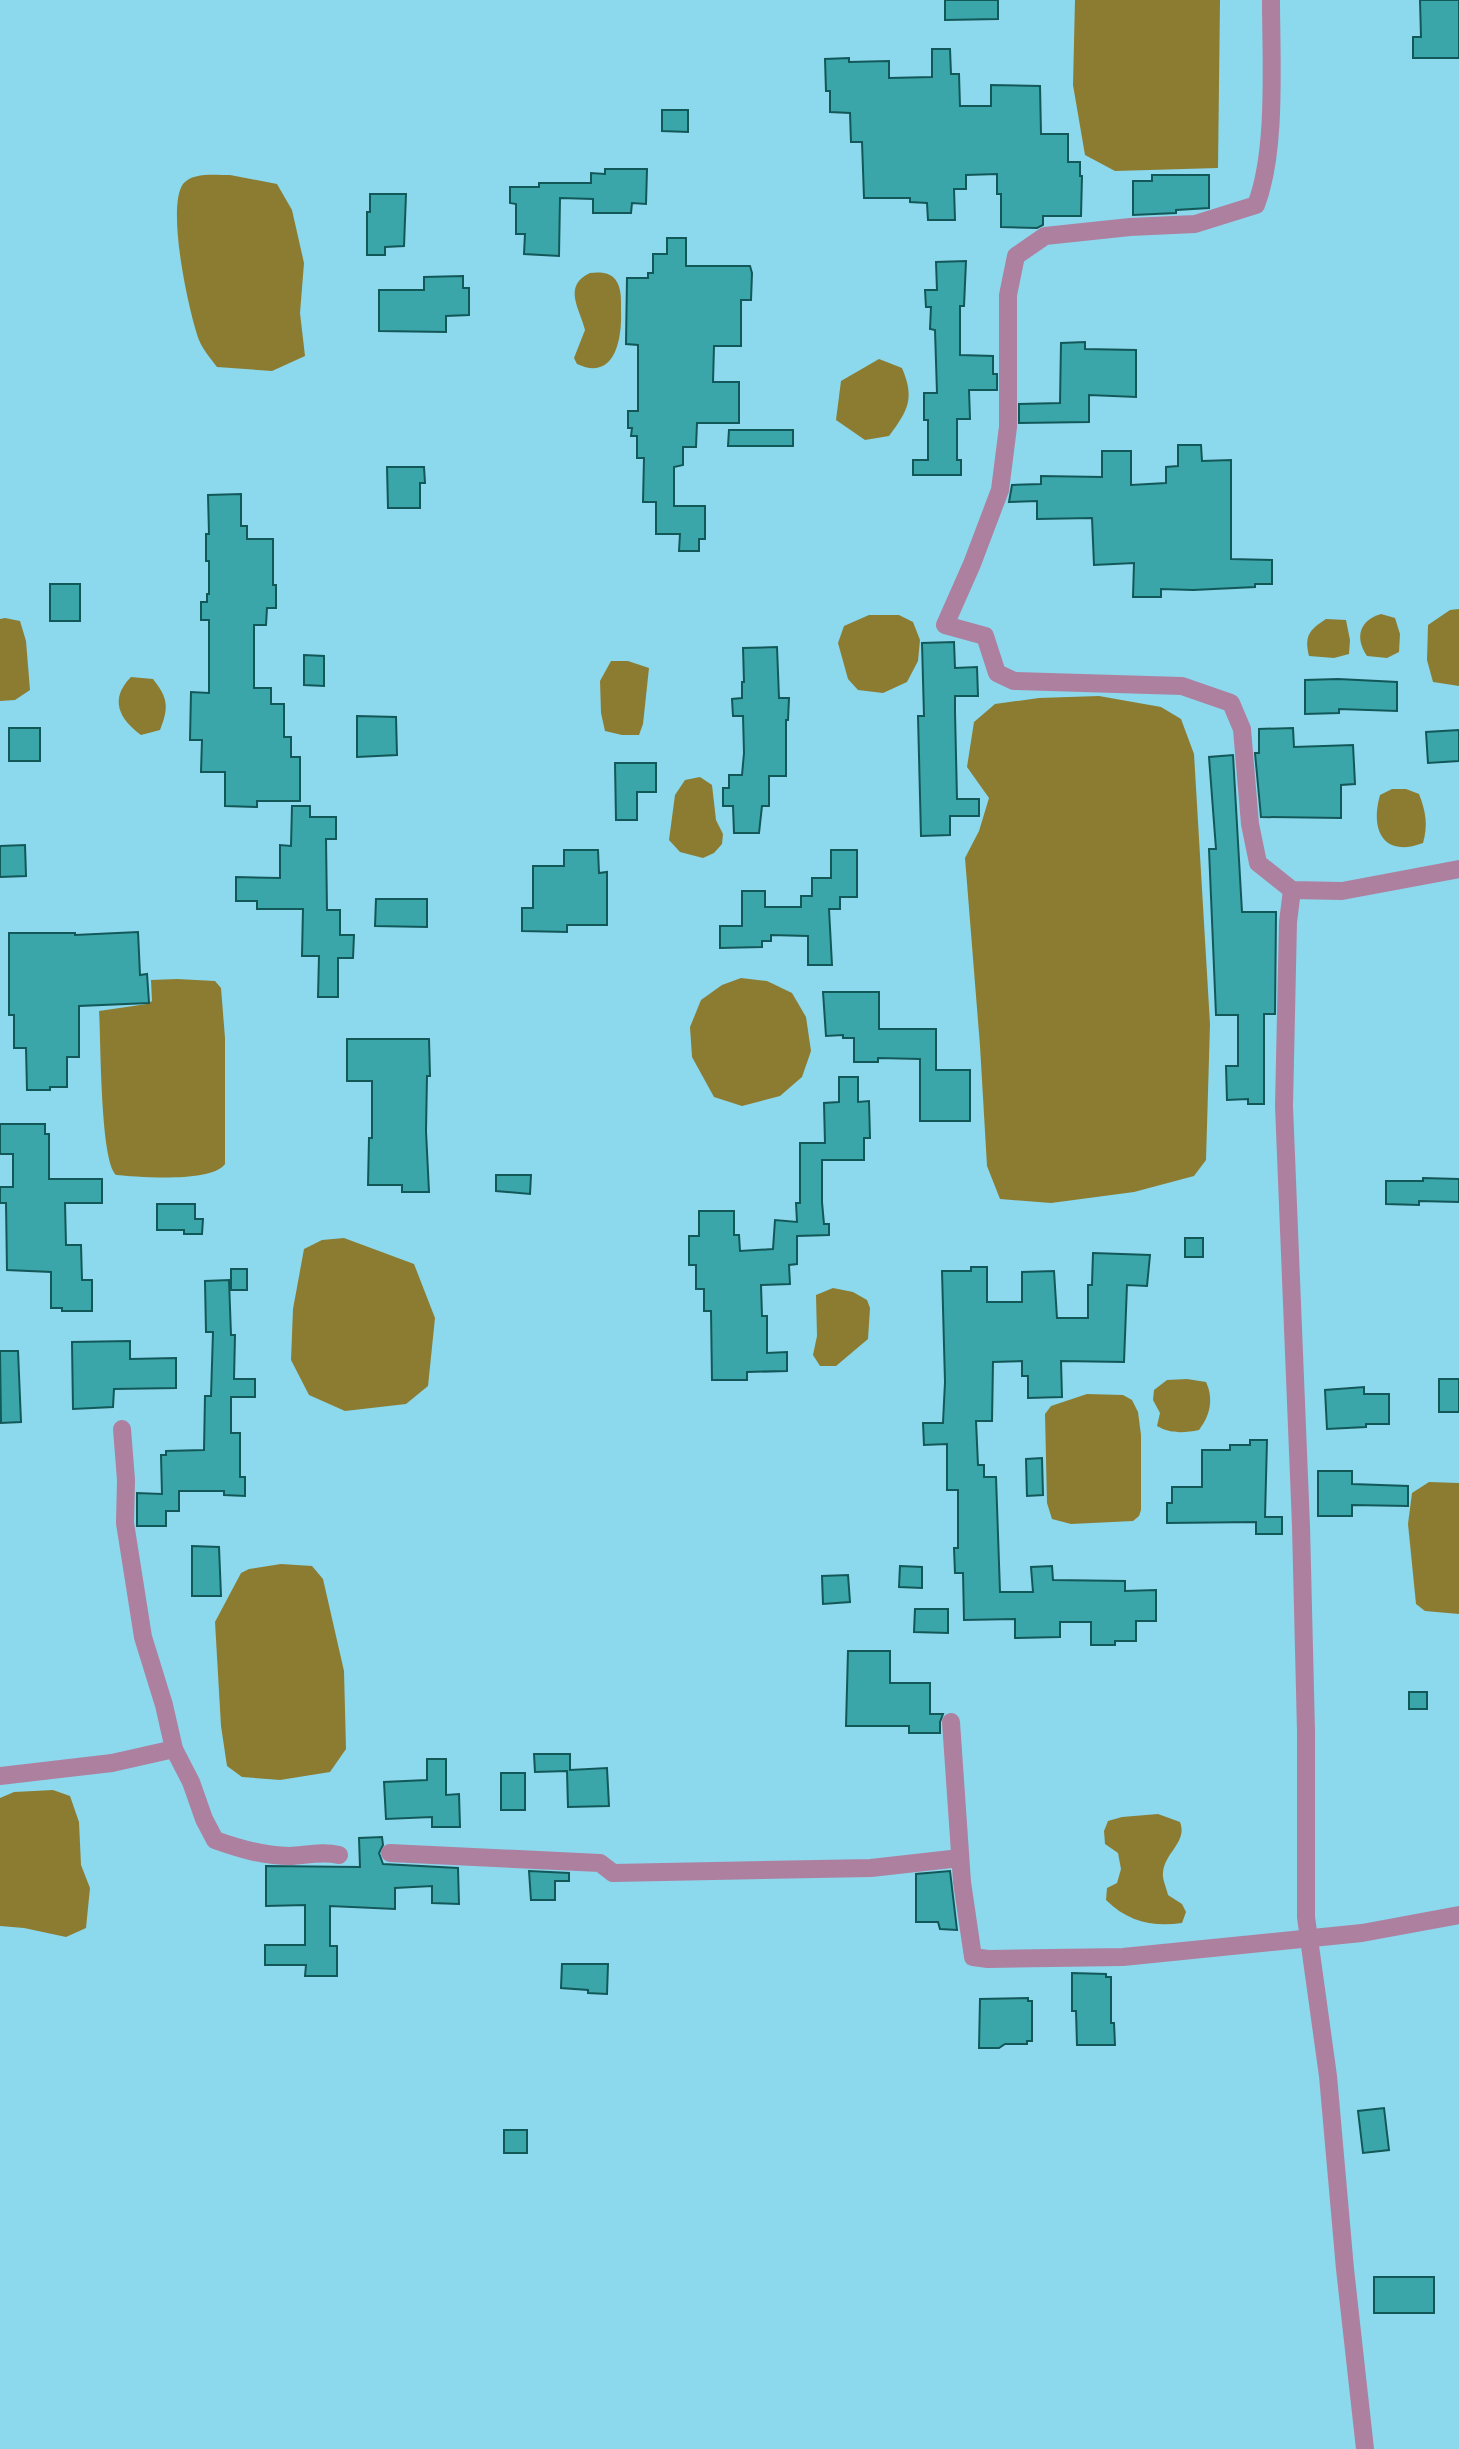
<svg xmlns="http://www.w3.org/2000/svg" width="1459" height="2449" viewBox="0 0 1459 2449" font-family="Manrope,sans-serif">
	<rect width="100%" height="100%" fill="#8cd8ed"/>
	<g fill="#8c7c32">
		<path d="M1075,0H1220L1218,168L1115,171L1085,155L1073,85Z"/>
		<path d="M230,175L277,184L292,210L304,263L300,313L305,356L272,371L217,367C211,359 203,350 199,340C189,313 166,208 183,184C192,172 216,175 230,175Z"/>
		<path d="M590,273C599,272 609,272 615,279C622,288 621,300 621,311C622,337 616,382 577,364L574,358L585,330C580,309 562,286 590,273Z"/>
		<path d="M879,359L902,368C915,399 908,410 889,436L865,440L836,420L841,381Z"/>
		<path d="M1459,609V686L1433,682L1427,660L1428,625L1450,610Z"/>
		<path d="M1381,614L1395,618L1400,634L1399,652L1387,658L1367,656C1354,637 1360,620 1381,614Z"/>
		<path d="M869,615H899L913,622L920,640L918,661L907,682L883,693L858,690L848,679L838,643L844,626Z"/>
		<path d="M5,618L20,621L26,641L30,690L15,700L0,701V619Z"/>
		<path d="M1326,619L1346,620L1350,640L1349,654L1334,658L1309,656C1304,636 1309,630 1326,619Z"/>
		<path d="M611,661H628L649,668L643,724L639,735H622L605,731L601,713L600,681Z"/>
		<path d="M131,677L153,679C168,698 169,707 160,730L141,735C119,719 109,699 131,677Z"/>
		<path d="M1099,696L1161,707L1181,719L1194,754L1210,1024L1206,1160L1194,1176L1134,1192L1051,1203L1000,1199L987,1166L980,1046L965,858L979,831L989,798L967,767L974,722L995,704L1039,698Z"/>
		<path d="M700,777L712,785L716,820L723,834L722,844L714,853L703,858L680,852L669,840L675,795L685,780Z"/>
		<path d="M1392,789H1406L1419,794C1426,812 1428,825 1423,843C1383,858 1370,830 1380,795Z"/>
		<path d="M741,978L767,981L792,993L806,1017L811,1051L802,1077L780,1096L742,1106L714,1097L692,1057L690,1027L701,1000L722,985Z"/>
		<path d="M177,979L215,981L221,988L225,1038V1164C211,1183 139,1177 116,1175C100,1159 101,1039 99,1011L147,1004L152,1001L151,980Z"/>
		<path d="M344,1238L414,1264L435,1318L428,1386L406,1404L345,1411L309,1395L291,1360L293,1309L304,1249L322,1240Z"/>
		<path d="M833,1288L853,1292L867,1300L870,1308L868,1339L836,1366H820L813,1355L817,1336L816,1295Z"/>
		<path d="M1187,1379L1206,1382C1214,1399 1210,1416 1199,1430C1184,1433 1171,1434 1157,1426L1160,1413L1153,1400L1154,1390L1167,1380Z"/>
		<path d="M1087,1394L1123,1395L1132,1400L1138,1412L1141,1435V1510L1139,1516L1133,1521L1071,1524L1052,1519L1047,1503L1045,1414L1051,1406Z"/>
		<path d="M1429,1482L1459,1483V1614L1425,1611L1416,1604L1408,1524L1412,1493Z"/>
		<path d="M281,1564L312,1566L323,1579L344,1671L346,1749L330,1772L280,1780L242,1777L227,1766L221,1726L215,1622L241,1573L249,1569Z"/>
		<path d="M53,1790L70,1796L79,1822L81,1865L90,1888L86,1928L66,1937L24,1928L0,1926V1798L14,1792Z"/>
		<path d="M1158,1814L1180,1822C1188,1842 1164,1853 1163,1873C1162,1879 1167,1889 1168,1895L1182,1904L1186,1912L1182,1923C1153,1927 1128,1922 1106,1900L1107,1888L1117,1883L1121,1869L1118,1853L1105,1844L1104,1831L1108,1821L1122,1817Z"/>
	</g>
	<g fill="#3ba6a9" stroke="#135859" stroke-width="2">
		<path d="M945,0H998V19L945,20Z"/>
		<path d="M1420,0H1459V58H1413V37H1421Z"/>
		<path d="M932,49H950L951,74H959L960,106H991V85L1040,86L1041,134H1068V162H1080V176H1082L1081,216H1043V225L1037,228L1001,227V194H997V174L966,175V189H954L955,220H928L927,203L910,202V198H864L862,142H851L850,113L830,112V91H826L825,59L849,58V62L889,61V78L932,77Z"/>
		<path d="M662,110H688V132L662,131Z"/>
		<path d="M605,169H647L646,204L632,203L631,213H593V199L560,198L559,256L524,254L525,234H516V204L510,203V187H539V183H591V173L605,174Z"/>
		<path d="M1152,175H1209V208L1176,210V213L1133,215V181H1152Z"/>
		<path d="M370,194H406L404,246L385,247V255H367V212H370Z"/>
		<path d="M667,238H686V266H750L752,273L751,300H741V346H714L713,382H739V423H697L696,447H683V465L674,467V506H705V539H699V551H679L680,534H656V502H643L644,458H637V436H631L632,428H628V411H638V345L626,344L627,278H648V273H653V254H667Z"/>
		<path d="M966,261L964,306H960V355L993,356V374H997V390H969L970,419H957V460H961V475H913V460H928V420H924V393H937L935,330L930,329L931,307H926L925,290H937L936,262Z"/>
		<path d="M463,276V288H469V315L446,316V332L379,331V290H424V277Z"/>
		<path d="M1085,342V349L1136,350V397L1089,395V422L1019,423V404L1060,403L1061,343Z"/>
		<path d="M729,430H793V446H728Z"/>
		<path d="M1178,445H1201L1202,461L1231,460V559L1272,560V584H1255V587L1193,590L1161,589V597H1133L1134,563L1094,565L1092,518L1037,519V501L1009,502L1012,485L1041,484V476L1102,477V451H1131V485L1166,483V467L1178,466Z"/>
		<path d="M387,467H424L425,483H420V508H388Z"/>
		<path d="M241,494V526H247V539H273V585H276V608H267L266,625H254V688H271V704H284V737H291V757H300V801H257V807L225,806V772H201L202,740H190L191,692L209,693V620H201V602H207V594H209V561H206V534H209L208,495Z"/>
		<rect x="50" y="584" width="30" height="37"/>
		<path d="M954,642L955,668L977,667L978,696H955V712L957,799H979V816H950V835L921,836L918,716H924L922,643Z"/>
		<path d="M777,647L779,698H789L788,720H786V776H769V806H762L759,833H734L733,806H723V788H729V775H742L744,753L743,716H733L732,699L742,698V682H744L743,648Z"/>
		<path d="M304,655L324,656V686L304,685Z"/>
		<path d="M1338,679L1397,682V711L1339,709V713L1305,714V680Z"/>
		<path d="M357,716L396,717L397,755L357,757Z"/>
		<rect x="9" y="728" width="31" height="33"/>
		<path d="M1293,728L1294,747L1353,745L1355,784L1341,785V818L1261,817L1255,753H1259V729Z"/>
		<path d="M1459,730V761L1428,763L1426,732Z"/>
		<path d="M1233,755L1242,912H1276L1275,1014H1264V1104H1248V1099L1227,1100L1226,1066H1238V1015H1216L1209,849H1216L1209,757Z"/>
		<path d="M615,763H656V792H637V820H616Z"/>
		<path d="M292,806H310V817H336V839H326L327,910H340V935H354L353,958H338V997H318L319,956H302L303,909H257V901H236V877L280,878V845L291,846Z"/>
		<path d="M25,845L26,876L0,877V846Z"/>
		<path d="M564,850H598L599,873L607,872V925H567V932L522,931V908H533V866H564Z"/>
		<path d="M831,850H857V897H840V909H829L832,965H808V936L771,935V941H762V947L720,948V926H742V891H765V907H801V896H812V878H831Z"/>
		<path d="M376,899H427V927L375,926Z"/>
		<path d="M138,932L140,975L147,974L149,1003L79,1006V1057H67V1087H50V1090H27L26,1048H14V1015H9V933H75V935Z"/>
		<path d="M823,992H879V1029H936V1070H970V1121H920V1059L878,1058V1062H854V1038H843V1035L826,1036Z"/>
		<path d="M347,1039H429L430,1076H427L426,1131L429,1192H402V1185H368L369,1138H372V1081H347Z"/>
		<path d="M839,1077H858V1102L869,1101L870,1138H864V1160H822V1202L824,1224H829V1235L797,1236V1264L789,1265L790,1284L761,1285L762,1316H767V1353L787,1352V1371L747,1372V1380H712L711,1311H704V1289H696V1265H689V1236H699V1211H734V1235H739L740,1251L773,1249L775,1220L797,1222L796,1203H800V1143H825L824,1103L839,1102Z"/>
		<path d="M0,1124H45V1134H49V1179H102V1203H65L66,1245H81L82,1280H92V1311H62V1308H51V1272L7,1270L6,1203H0V1187H13V1154H0Z"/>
		<path d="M496,1175H531L530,1194L496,1191Z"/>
		<path d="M1423,1178L1459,1179V1202L1419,1201V1205L1386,1204V1181H1423Z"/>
		<path d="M157,1204H195V1219H203L202,1234H184V1230H157Z"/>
		<rect x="1185" y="1238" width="18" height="19"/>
		<path d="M1093,1253L1150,1255L1147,1286L1127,1285L1124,1362L1061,1361L1062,1397L1028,1398V1376H1022V1361L993,1362L992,1421H976L978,1465H984V1477H996L1000,1592H1033L1031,1567L1052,1566L1053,1580L1125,1581V1591L1156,1590V1621H1136V1641H1115V1645H1091V1622H1060V1637L1015,1638V1619L964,1620L963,1573H955L954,1548H958V1490H947V1444L924,1445L923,1423H943L945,1382L942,1271H971V1267H987V1302H1022V1272L1054,1271L1057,1318H1088V1285H1092Z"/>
		<rect x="231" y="1269" width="16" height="21"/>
		<path d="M229,1280L231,1335H235L234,1379H255V1397H231V1433H240V1477H245V1496L224,1495V1491H179V1511H166V1526H137V1493L162,1494L161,1455H166V1451L204,1450L205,1396H211L213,1332H206L205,1281Z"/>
		<path d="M130,1341V1359L176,1358V1388L114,1389L113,1407L73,1409L72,1342Z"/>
		<path d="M0,1351H18L21,1422L1,1423Z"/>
		<rect x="1439" y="1379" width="20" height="33"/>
		<path d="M1364,1387V1394H1389V1424H1366V1427L1327,1429L1325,1390Z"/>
		<path d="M1250,1440H1267L1265,1517H1282V1534H1256V1522L1167,1523V1503H1172V1487H1202V1450H1230V1445H1250Z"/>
		<path d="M1042,1458L1043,1495L1027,1496L1026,1459Z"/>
		<path d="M1318,1471H1352V1484L1408,1486V1506L1352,1505V1516H1318Z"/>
		<path d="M192,1546L219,1547L221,1596H192Z"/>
		<path d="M900,1566L922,1567V1588L899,1587Z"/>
		<path d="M848,1575L850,1602L823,1604L822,1576Z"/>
		<path d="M915,1609H948V1633L914,1632Z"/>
		<path d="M848,1651H890V1683H930V1714H943L940,1722V1733H909V1726H846Z"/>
		<rect x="1409" y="1692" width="18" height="17"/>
		<path d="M534,1754H570V1770L607,1768L609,1806L568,1807L567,1771L535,1772Z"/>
		<path d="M427,1759H446V1795L459,1794L460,1827H432V1817L386,1819L384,1782L427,1780Z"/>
		<rect x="501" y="1773" width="24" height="37"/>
		<path d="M382,1837L383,1845L379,1853L383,1864L458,1868L459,1904L432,1903V1886L395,1888V1909L330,1906V1946H337V1976H305L306,1965H265V1945H305V1905L266,1906V1866L360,1867L359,1838Z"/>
		<path d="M529,1871L569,1873V1881H555V1900H531Z"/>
		<path d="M950,1871L957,1930L940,1929L938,1922H916V1874Z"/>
		<path d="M562,1964H608L607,1994L588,1993V1990L561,1988Z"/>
		<path d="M1072,1973L1106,1974V1977H1111V2023H1114L1115,2045H1077L1076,2011H1072Z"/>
		<path d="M1028,1998V2001H1032V2041H1027V2044H1005L999,2048H979L980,1999Z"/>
		<path d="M1384,2108L1389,2150L1363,2153L1358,2111Z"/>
		<rect x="504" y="2130" width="23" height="23"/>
		<rect x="1374" y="2277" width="60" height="36"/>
	</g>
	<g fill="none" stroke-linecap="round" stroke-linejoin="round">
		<g stroke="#ae80a0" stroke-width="18">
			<path d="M1271,0C1271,59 1277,151 1256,205L1195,224L1130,227L1045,236L1016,256L1008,295V427L1000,490L972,564L945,625L985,636L997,673L1014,681L1182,686L1231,703L1242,729L1250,824L1258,863L1292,890L1342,891L1459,869"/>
			<path d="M1292,890L1288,922L1284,1106L1301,1526L1306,1731V1917L1328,2076L1345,2269L1365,2449"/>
			<path d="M122,1429L126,1480L125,1523L143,1637L164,1705L174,1749L191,1782L204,1819L215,1840C240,1849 264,1856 290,1856C307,1855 323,1851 339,1855"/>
			<path d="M951,1722L962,1882L973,1957L988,1959L1123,1957L1362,1933L1459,1915"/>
			<path d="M0,1776L112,1763L174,1749"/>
			<path d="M390,1853L600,1863L613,1873L871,1868L960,1858"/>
		</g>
	</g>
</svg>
